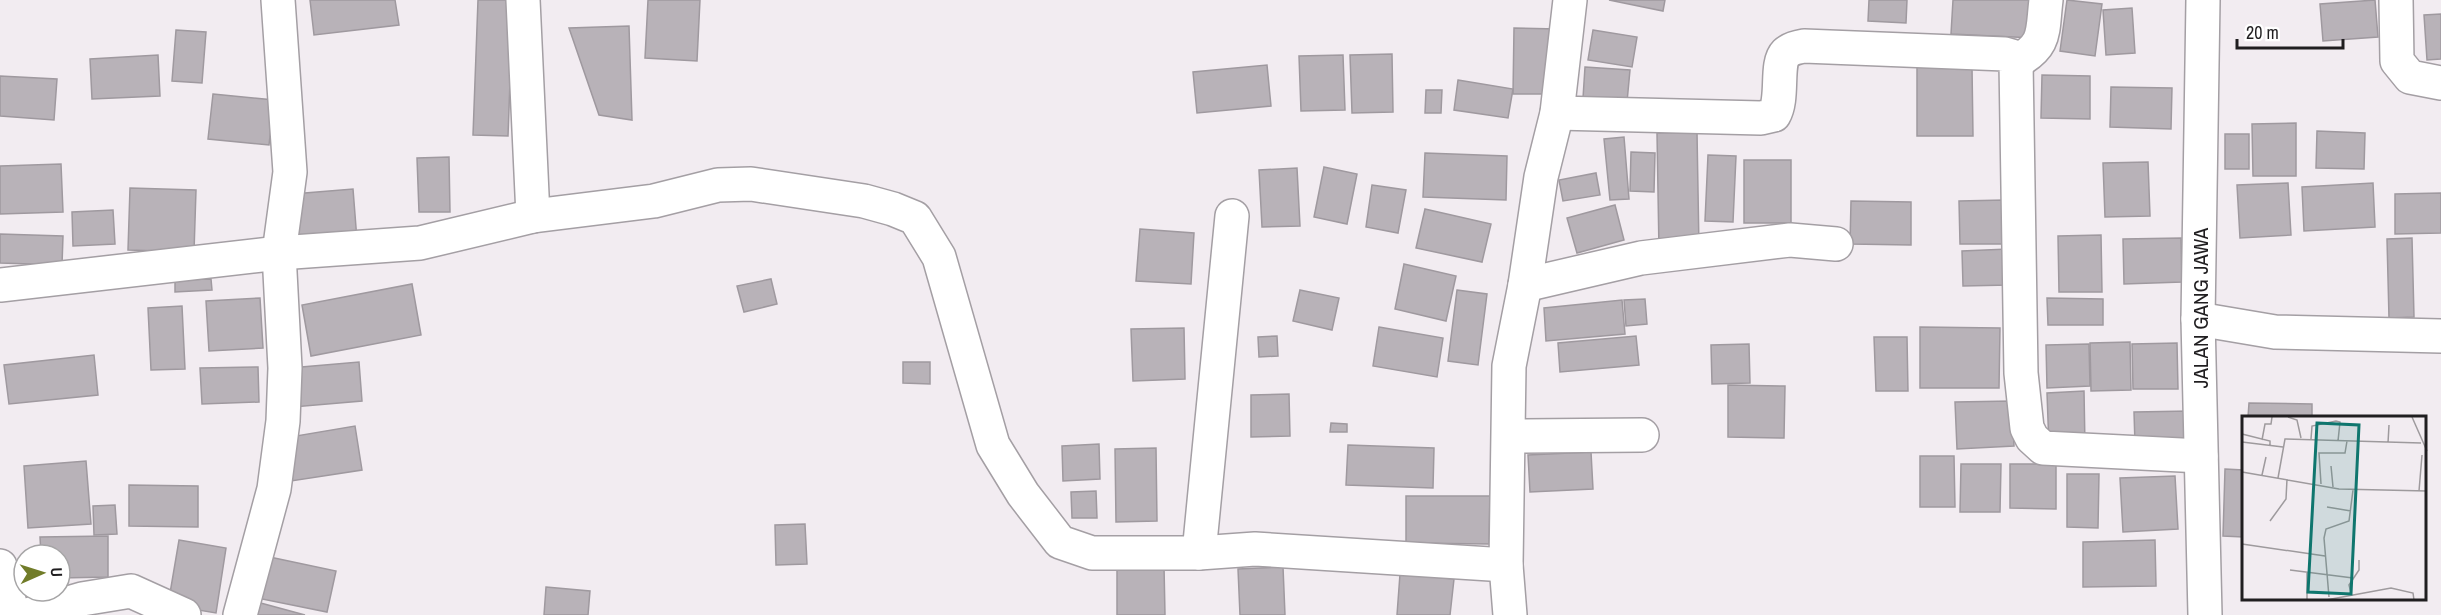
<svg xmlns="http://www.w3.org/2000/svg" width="2441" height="615" viewBox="0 0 2441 615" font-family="'Archivo Narrow',sans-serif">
	<rect width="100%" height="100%" fill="#f2ecf1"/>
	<g fill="#b8b2b8" stroke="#9f999f" stroke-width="1.5">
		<path d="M310,0H395L399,25L314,35Z"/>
		<path d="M478,0H513L508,136L473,135Z"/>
		<path d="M648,0H700L697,61L645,58Z"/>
		<path d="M1609,0H1665L1663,11Z"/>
		<path d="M1869,0H1907L1906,23L1868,21Z"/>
		<path d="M1953,0H2036L2034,38L1951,34Z"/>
		<path d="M2067,0L2102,4L2095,56L2060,51Z"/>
		<path d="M2375,0L2378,37L2323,41L2320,4Z"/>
		<path d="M2132,8L2135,53L2106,55L2103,10Z"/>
		<path d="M2441,14V59L2427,60L2424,15Z"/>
		<path d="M629,26L632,120L599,115L569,28Z"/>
		<path d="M1514,28L1557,29V94H1513Z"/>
		<path d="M176,30L206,32L202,83L172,81Z"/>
		<path d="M1593,30L1637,37L1632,67L1588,60Z"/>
		<path d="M1392,54L1393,112L1352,113L1350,55Z"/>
		<path d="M158,55L160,96L92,99L90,59Z"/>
		<path d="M1343,55L1345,110L1301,111L1299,56Z"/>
		<path d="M1267,65L1271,106L1197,113L1193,72Z"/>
		<path d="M1585,67L1630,70L1627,102L1583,98Z"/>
		<path d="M1917,67H1972L1973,136H1917Z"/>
		<path d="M2042,75L2090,76V119L2041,118Z"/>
		<path d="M0,76L57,79L54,120L0,116Z"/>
		<path d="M1458,80L1513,89L1508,118L1454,110Z"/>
		<path d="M2111,87L2172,88L2171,129L2110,127Z"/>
		<path d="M1426,90H1442L1441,113H1425Z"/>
		<path d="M213,94L274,100L269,145L208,139Z"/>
		<path d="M2296,123V176H2253L2252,124Z"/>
		<path d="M2317,131L2365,133L2364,169L2316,168Z"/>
		<path d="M1697,132L1699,249L1659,250L1657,133Z"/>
		<rect x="2225" y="134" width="24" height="35"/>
		<path d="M1624,137L1629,199L1610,200L1604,139Z"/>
		<path d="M1631,152L1655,153L1654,192L1630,191Z"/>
		<path d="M1425,153L1507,156L1506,200L1423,197Z"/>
		<path d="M1708,155L1736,156L1733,222L1705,221Z"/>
		<path d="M449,157L450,212H419L417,158Z"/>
		<rect x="1744" y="160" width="47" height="63"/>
		<path d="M2148,162L2150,216L2105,217L2103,163Z"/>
		<path d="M61,164L63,212L0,214V166Z"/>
		<path d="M1324,167L1357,174L1347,224L1314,217Z"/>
		<path d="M1297,168L1300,226L1262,227L1259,170Z"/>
		<path d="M1596,173L1600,195L1563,201L1559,180Z"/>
		<path d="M2288,183L2291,235L2240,238L2237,185Z"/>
		<path d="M2373,183L2375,227L2304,231L2302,187Z"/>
		<path d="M1372,185L1406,190L1398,233L1366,227Z"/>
		<path d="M130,188L196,190L194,252L128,250Z"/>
		<path d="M353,189L357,240L298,245L293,194Z"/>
		<path d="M2441,193V233L2395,234V194Z"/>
		<path d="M2005,200V244H1960L1959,201Z"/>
		<path d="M1851,201L1911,202V245L1850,244Z"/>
		<path d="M1615,205L1624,240L1577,253L1567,218Z"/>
		<path d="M1425,209L1491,224L1482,262L1416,248Z"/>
		<path d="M113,210L115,244L73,246L72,212Z"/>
		<path d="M1140,229L1194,233L1191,284L1136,281Z"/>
		<path d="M0,234L63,236L62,265L0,263Z"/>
		<path d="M2101,235L2102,292H2059L2058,236Z"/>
		<path d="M2181,238L2182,282L2124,284L2123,239Z"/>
		<path d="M2412,238L2414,317L2389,318L2387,239Z"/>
		<path d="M2008,249L2009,285L1963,286L1962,251Z"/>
		<path d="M1404,264L1456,276L1446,321L1395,309Z"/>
		<path d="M211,279L212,290L175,292V280Z"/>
		<path d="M771,279L777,304L744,312L737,286Z"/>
		<path d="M412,284L421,335L311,356L302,305Z"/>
		<path d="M1300,290L1339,298L1332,330L1293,321Z"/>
		<path d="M1457,290L1487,294L1478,365L1448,361Z"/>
		<path d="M260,298L263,348L209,351L206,301Z"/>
		<path d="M2047,298L2103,299V325H2048Z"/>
		<path d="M1645,299L1647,324L1626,326L1624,300Z"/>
		<path d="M1622,300L1625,334L1546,341L1544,308Z"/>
		<path d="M182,306L185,369L151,370L148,308Z"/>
		<path d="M1379,327L1443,338L1437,377L1373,366Z"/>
		<path d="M1920,327L2000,328L1999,388H1920Z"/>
		<path d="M1184,328L1185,379L1133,381L1131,329Z"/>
		<path d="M1277,336L1278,356L1259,357L1258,337Z"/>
		<path d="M1636,336L1639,365L1560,372L1558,343Z"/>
		<path d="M1874,337H1907L1908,391H1876Z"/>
		<path d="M2130,342L2131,390L2091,391L2090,343Z"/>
		<path d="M2177,343L2178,389H2133L2132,344Z"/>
		<path d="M1749,344L1750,383L1712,384L1711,345Z"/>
		<path d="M2089,344L2090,386L2047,388L2046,345Z"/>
		<path d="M94,355L98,395L9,404L4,365Z"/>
		<path d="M359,362L362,401L293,407L290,368Z"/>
		<path d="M903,362H930V384L903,383Z"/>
		<path d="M258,367L259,402L202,404L200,368Z"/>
		<path d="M1728,385L1785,386L1784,438L1728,437Z"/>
		<path d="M2084,391L2085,446L2049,447L2047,393Z"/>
		<path d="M1289,394L1290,436L1251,437V395Z"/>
		<path d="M2012,401L2014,446L1957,449L1955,402Z"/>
		<path d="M2249,403L2312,404V417H2248Z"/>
		<path d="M2190,411L2191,442L2135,444L2134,412Z"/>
		<path d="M1331,423L1347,424V432H1330Z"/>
		<path d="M355,426L362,470L291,481L284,438Z"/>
		<path d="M1099,444L1100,479L1063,481L1062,446Z"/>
		<path d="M1348,445L1434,448L1433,488L1346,485Z"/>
		<path d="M1156,448L1157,521L1116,522L1115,449Z"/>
		<path d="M1591,452L1593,489L1530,492L1528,455Z"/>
		<path d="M1920,456H1954L1955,507H1920Z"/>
		<path d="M86,461L91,524L28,528L24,466Z"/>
		<path d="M1961,464H2001L2000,512H1960Z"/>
		<path d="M2010,464H2056V509L2010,508Z"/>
		<path d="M2225,469L2243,470V537L2223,536Z"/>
		<path d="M2067,474H2099L2098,528L2067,527Z"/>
		<path d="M2175,476L2178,529L2123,532L2120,478Z"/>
		<path d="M129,485L198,486V527L129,526Z"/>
		<path d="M1096,491L1097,518H1072L1071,492Z"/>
		<path d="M1406,496H1490L1489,544L1406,543Z"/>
		<path d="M115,505L117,534L94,535L93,506Z"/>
		<path d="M805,524L807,564L776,565L775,525Z"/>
		<path d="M108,536V577L60,578V555H41L40,537Z"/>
		<path d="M179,540L226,548L216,613L168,605Z"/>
		<path d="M2155,540L2156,586L2083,587V542Z"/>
		<path d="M265,556L336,571L327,612L257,598Z"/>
		<path d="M1117,566H1164L1165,615H1117Z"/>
		<path d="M1283,567L1285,615H1240L1238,569Z"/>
		<path d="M1400,574L1454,579L1450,615H1397Z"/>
		<path d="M546,587L590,591L588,615H544Z"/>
		<path d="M257,602L305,615H254Z"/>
	</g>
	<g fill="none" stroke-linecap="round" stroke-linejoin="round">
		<defs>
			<g id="minor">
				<path d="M523,0L533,216"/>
				<path d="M2203,0L2198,319L2205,615"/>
				<path d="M2396,0L2397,61L2410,77L2441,83"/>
				<path d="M2016,62C2047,45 2042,32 2046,0"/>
				<path d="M1557,113L1761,118L1774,115C1784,98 1775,64 1786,53C1790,49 1798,47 1804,46L2005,54L2012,56L2016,62L2021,373L2027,428L2032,438L2043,448L2201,456"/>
				<path d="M0,285L279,253L420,243L533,216L654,201L718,185L751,184L864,201L893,209L915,218L939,257L993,445L1023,494L1060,542L1092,553H1199L1255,549L1506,565"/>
				<path d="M1525,285L1641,258L1790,240L1836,244"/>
				<path d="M2198,319L2275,332L2441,336"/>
				<path d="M1510,436L1642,435"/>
				<path d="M1199,553L1232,216"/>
				<path d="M0,566L13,615"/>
				<path d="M27,615L82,599L131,591L184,615"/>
				<path d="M240,615L274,489L283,421L285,368L279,253L290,172L278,0"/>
				<path d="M1510,615L1506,565L1509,366L1525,285L1541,177L1557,113L1570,0"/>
			</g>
		</defs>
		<use href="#minor" stroke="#a49fa4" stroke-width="36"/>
		<use href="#minor" stroke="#fff" stroke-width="33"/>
	</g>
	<g text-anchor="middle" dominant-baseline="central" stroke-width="4.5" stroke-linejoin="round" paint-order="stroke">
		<g font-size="21" fill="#201e20" stroke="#fff">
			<text transform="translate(2200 308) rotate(-90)">JALAN GANG JAWA</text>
		</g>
	</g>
	<g transform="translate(2242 416)">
		<rect width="184" height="184" fill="#f2ecf1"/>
		<path fill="none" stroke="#9e9a9d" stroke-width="1.5" d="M46,1L55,4L59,22M170,1L185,35M0,18L28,25V30M69,23L70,10L94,5L98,6L96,25M20,24L23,8H29L30,1M0,26L41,31M146,27L147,9M89,50L91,71M0,56L97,73L185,75M20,59L24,41M36,62L43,23L179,27M79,68L77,37H103L105,25M177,75L180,39M85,91L109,95M28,105L44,83L45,63M0,128L83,140M48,154L111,162M65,157V184M109,177L107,169L117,154V144M87,181L82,122L84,113L107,105L111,74M84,184L149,172L171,177L172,184"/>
		<path fill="#0f766e" fill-opacity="0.15" stroke="#0f766e" stroke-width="3" d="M75,7L117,9L109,178L66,176Z"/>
		<rect width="184" height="184" fill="none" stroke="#201e20" stroke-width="3"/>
	</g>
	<g transform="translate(42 573) rotate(87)"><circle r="28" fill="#ffffff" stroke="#a6a5a6" stroke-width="1.5"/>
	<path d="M0-4.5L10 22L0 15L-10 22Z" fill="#717c29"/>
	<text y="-9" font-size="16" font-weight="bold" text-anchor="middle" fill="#201e20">U</text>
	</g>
	<path d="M2237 39v9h106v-9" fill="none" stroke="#201e20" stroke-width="3"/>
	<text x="2246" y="39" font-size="18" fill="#201e20" stroke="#ffffff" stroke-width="4.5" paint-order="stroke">20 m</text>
</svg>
